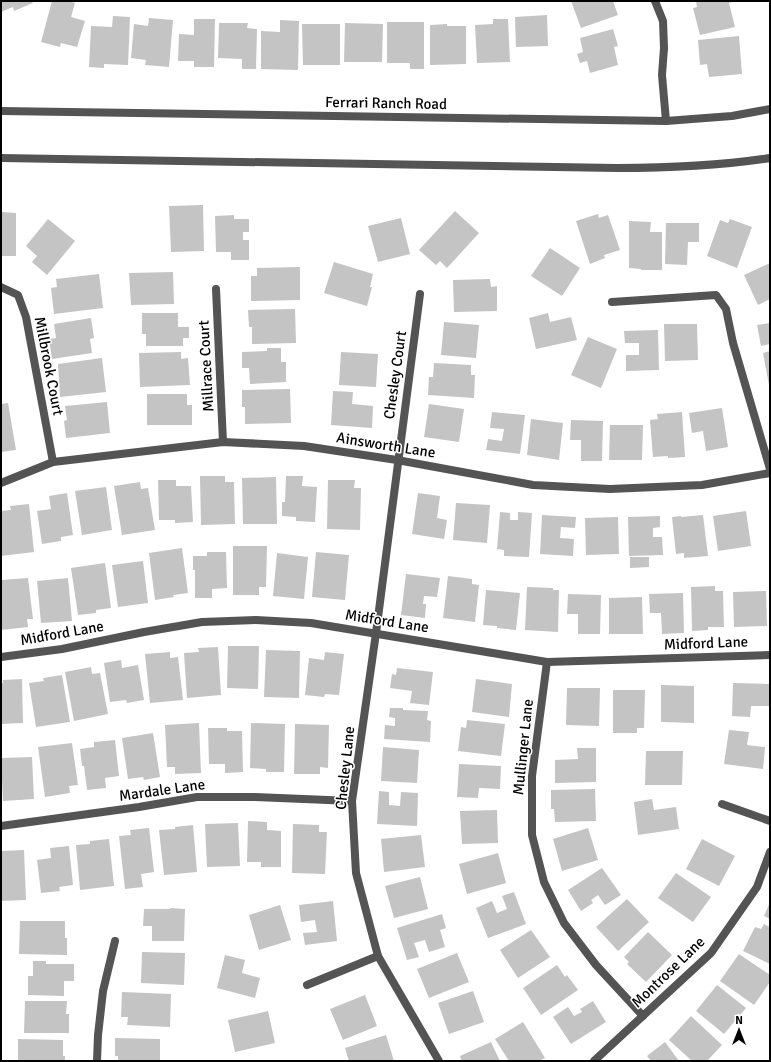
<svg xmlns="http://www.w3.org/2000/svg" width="771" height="1062" viewBox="0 0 771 1062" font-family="Signika,sans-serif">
	<rect width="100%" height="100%" fill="#fff"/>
	<g fill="#c4c4c4">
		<path d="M1,1H32L33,3L14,11L13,7L1,12Z"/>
		<path d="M52,1H69L75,3L71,17L85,21L77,47L61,43L60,47L41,42Z"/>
		<path d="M571,1H613L618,15L581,28Z"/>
		<path d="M696,1H735L729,3L735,27L700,35L693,8L697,7Z"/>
		<path d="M547,15L548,46L516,47L515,17Z"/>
		<path d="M113,16L130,17L128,65L104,64V68L89,67L91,26L112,27Z"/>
		<path d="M149,18L173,20L169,67L145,65L146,60L131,58L134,24L148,26Z"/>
		<path d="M194,19H215L214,67H194V61H178L179,34L194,35Z"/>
		<path d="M493,19H508L510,62L477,63L475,25L493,24Z"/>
		<path d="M280,20L299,21L298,70L261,69V31L280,32Z"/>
		<path d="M387,22H424V69H410V63H387Z"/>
		<path d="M219,23H248L247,28L257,29L256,69H242V59L218,58Z"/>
		<path d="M345,23L383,24L382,62H344Z"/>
		<path d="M302,24H340V65H303Z"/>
		<path d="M447,24V26H466V64L430,65V25Z"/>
		<path d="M613,29L618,46L614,47L618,65L590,73L587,61L580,63L577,54L583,52L580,38Z"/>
		<path d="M739,36L742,74L709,77L707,64L700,65L698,40Z"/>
		<path d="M203,205L204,251L171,252L169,206Z"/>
		<path d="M455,211L479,233L447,268L440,261L436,265L419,250Z"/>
		<path d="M1,212L16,213V256H1Z"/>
		<path d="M598,214L599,218L608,215L620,250L604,255L605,258L590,264L576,221Z"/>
		<path d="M234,215V219H249V232H243V240H249V260H231V252H216L215,216Z"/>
		<path d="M401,218L410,254L378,262L368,226Z"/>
		<path d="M48,219L75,241L47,275L32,262L37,256L26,246Z"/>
		<path d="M730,219L752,227L737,268L707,256L720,220L728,223Z"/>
		<path d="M629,221L651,222L650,232H662V270H641V269L629,268Z"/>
		<path d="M666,223H699V242H688L687,265L665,264Z"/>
		<path d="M550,248L580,268L562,296L531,276Z"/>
		<path d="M334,262L373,274L370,287H372L367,306L324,293Z"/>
		<path d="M770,263V299L758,305L744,275Z"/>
		<path d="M300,267V300L251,301V276H257V268Z"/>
		<path d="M173,272L174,304L131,305L129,273Z"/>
		<path d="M99,274L103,308L54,314L51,288L57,287L56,279Z"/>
		<path d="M490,279L491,287L497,286V311L454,312L453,280Z"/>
		<path d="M295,309L296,343L252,344V327H249L248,310Z"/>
		<path d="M142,313H178V327H189V338H183V346H146V334H142Z"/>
		<path d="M548,313L550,322L571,317L577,340L536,349L529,318Z"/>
		<path d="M91,318L94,338L90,339L92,353L52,359L49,339L56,338L54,324Z"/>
		<path d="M444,322L479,325L476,358L441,355Z"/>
		<path d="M770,323V344L761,346L757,325Z"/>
		<path d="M664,324H697L698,360L665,361Z"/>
		<path d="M658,330L659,370L626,371V355H639V343H625L624,331Z"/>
		<path d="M588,337L617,349L601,388L571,375Z"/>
		<path d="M267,348H281V362H286V382L250,384L249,368H242V352L267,351Z"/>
		<path d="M770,351V385H769L763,353Z"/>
		<path d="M181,352V359L188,358L190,385L140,387L139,353Z"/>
		<path d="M341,352L378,354L376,387L339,385Z"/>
		<path d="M102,358L106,392L60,397L58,364Z"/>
		<path d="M434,363L471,365V375H475L474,398L428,395L429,377H433Z"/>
		<path d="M290,389L291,423L245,424V407H242V390Z"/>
		<path d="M333,391L353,392L352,404L373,406L372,428L331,425Z"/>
		<path d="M147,394H187V405H192V425H147Z"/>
		<path d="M107,402L110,433L66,438L64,421L67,420L65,406Z"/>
		<path d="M8,403L16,450L1,452V404Z"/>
		<path d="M429,404L464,409L459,442L424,437Z"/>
		<path d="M722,408L728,447L706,451L703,431L692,433L689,413Z"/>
		<path d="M492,412L525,415L520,454L486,450L488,439L502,441L504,429L490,428Z"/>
		<path d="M682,412L685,457L668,458V456L653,457L650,420L658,419L657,414Z"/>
		<path d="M531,419L563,423L559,460L527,455Z"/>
		<path d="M571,420L603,421L602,461H581V440H570Z"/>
		<path d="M610,425H643L642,460H609Z"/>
		<path d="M200,476H225V482H234L235,524L201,525Z"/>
		<path d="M286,476H303L302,486L317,487L315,522L296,521V517L282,516V502H285Z"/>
		<path d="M276,477L277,524H243L242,478Z"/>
		<path d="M158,480H176V486H191L193,522L175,523V520H159Z"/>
		<path d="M328,480H355L354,488H361L360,530L327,529Z"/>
		<path d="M140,482L141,489L148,488L155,530L122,535L114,486Z"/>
		<path d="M106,487L112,530L82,535L75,491Z"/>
		<path d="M67,493L73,535L61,537V541L42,544L37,511L51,509L49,496Z"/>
		<path d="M418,493L440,496L437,518L447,520L444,539L412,534Z"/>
		<path d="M456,503L490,505L487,543L453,540Z"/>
		<path d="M29,504L34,552L1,556V511L11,510L10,506Z"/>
		<path d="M746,511L751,546L718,551L713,516Z"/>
		<path d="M500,512L510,513V520H518V512L532,513L529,557L504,556V550L497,549Z"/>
		<path d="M542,515L576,517L575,528L561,527L560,538L574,539L573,556L540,554Z"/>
		<path d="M703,515L708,556L684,558V553L676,554L672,517L681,516V517Z"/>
		<path d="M660,516V527L653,528V537H662L663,555L629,556L628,517Z"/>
		<path d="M618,517L619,554L586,555L585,518Z"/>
		<path d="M233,546H267L266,587H259V595H233Z"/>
		<path d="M182,548L188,593L173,595L174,597L155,600L149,553Z"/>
		<path d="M207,552H226L227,588L212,589V598H195V570H193V556H207Z"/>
		<path d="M316,552L349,555L345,600L312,597Z"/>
		<path d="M277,553L308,557L304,599L273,596Z"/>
		<path d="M630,557H649V567L630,568Z"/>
		<path d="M143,561L148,603L118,607L112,565Z"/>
		<path d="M105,563L111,608L96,610V613L78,615L71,568Z"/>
		<path d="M406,574L440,578L437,597L424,596L423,604H426L425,618L401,615Z"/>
		<path d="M448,576L472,579V584L479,585L475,622L443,618Z"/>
		<path d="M28,578L33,619H27L28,627L1,630V580Z"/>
		<path d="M68,578L72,621L41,623L37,581Z"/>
		<path d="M715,586V591H723L724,627H708V630L692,631L691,587Z"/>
		<path d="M527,587L553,588V590H559L558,632L525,630Z"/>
		<path d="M486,590L520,593L516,630L497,628V626L483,625Z"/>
		<path d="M766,591L767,626L734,627L733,592Z"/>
		<path d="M683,593L684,633L662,634L661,613H650L649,594Z"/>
		<path d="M568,594L601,595L600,634H578V614H567Z"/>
		<path d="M642,597L643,634H609V598Z"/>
		<path d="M228,646H259L258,689L227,688Z"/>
		<path d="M218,647L221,695L187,698L184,653L199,652L198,648Z"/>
		<path d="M266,650L300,651L299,698L264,697Z"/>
		<path d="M170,652V658L178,657L183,700L150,703L145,654Z"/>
		<path d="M325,652L344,654L339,695L325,694L324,697L305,695L309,658L324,660Z"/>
		<path d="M121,660L122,668L138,665L144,700L127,703L126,700L110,702L104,663Z"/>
		<path d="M91,667L92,674L100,673L108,714L74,721L65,672Z"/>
		<path d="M397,668L433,672L429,705L410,703L412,691L390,688L392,674L396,675Z"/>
		<path d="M62,675L70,722L36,727L29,683L44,681L43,678Z"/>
		<path d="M22,679L23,723L1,724V683H3V680Z"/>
		<path d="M476,679L512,684L509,717L472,712Z"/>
		<path d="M733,683L770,684V706H751L750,717L732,716Z"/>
		<path d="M661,685L694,686V723L661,722Z"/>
		<path d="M567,688H600L599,726L566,725Z"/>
		<path d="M613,690H645L644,728H637V733H613Z"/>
		<path d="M390,708H403V710L428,711L427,720L431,721L430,742L384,739L385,725L395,726V718L389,717Z"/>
		<path d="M467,720L505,724L501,756L458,751L461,727L466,728Z"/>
		<path d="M199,723L201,773L175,774V767H167L165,725Z"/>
		<path d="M251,723L285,724L284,772H266V769L250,768Z"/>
		<path d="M295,724L329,725L328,768L320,767V774H294Z"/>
		<path d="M208,728H227V731H242L243,772L225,773V764H209Z"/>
		<path d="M729,730L749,732L747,745L765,747L763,769L724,764Z"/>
		<path d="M153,733L160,777L144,780L143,777L128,779L122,738Z"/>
		<path d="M115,740L119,776L105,778L106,788L87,790L84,766H82L80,749L94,747V742Z"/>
		<path d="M72,743L78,785L69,786L70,793L45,797L38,747Z"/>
		<path d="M383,747L419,750L417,783L381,781Z"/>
		<path d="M577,748H596V782L555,783V760L578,759Z"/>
		<path d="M646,751H683L682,785H645Z"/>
		<path d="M32,757L34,799L3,801L1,758Z"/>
		<path d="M459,764L501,766L500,789L479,788L478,798L457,797Z"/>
		<path d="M595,789L596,821L555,822L554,809H551V790Z"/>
		<path d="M379,791L389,792V805L400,806L401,792L418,793L417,826L377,824Z"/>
		<path d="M652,799L654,810L676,807L679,829L638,835L634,802Z"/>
		<path d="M497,810L498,843L462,844L460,811Z"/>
		<path d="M248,821L267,822V830L281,831V867H261V862H247Z"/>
		<path d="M238,823L240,866L207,867L205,824Z"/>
		<path d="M293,824L319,825V832H327L325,874L292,873Z"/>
		<path d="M193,825L197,872L164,875L159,830L175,829V827Z"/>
		<path d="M149,828L154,872L141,874L143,887L125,889L119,836L131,835L130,830Z"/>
		<path d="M588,828L598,860L562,871L553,839Z"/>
		<path d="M421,835L425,867L384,872L381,839Z"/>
		<path d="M109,839L114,886L80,890L76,845L90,844V841Z"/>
		<path d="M702,839L735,856L719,886L686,869Z"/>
		<path d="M69,846L73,885L59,887L60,891L41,893L37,860L51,858L50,848Z"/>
		<path d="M24,850L26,900L1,901V851Z"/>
		<path d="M498,853L506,883L467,894L459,864Z"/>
		<path d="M602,868L621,895L605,905L598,895L591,900L593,903L581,911L568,890Z"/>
		<path d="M676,873L711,897L693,922L658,898Z"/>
		<path d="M420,877L428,909L394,918L385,886Z"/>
		<path d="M514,892L526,924L488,938L476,908L492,901L497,913L507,909L502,896Z"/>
		<path d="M627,899L649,922L618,951L596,927Z"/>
		<path d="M333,901L337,941L305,945L303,933L317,932L315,920L301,922L299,905Z"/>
		<path d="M770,902V919L764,916Z"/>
		<path d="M280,905L291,940L259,950L249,915Z"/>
		<path d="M170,908L185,909L184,941H152V926H143L144,909H170Z"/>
		<path d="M442,914L446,928L440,930L445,947L429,952L425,940L414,943L419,957L407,960L397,928Z"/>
		<path d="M20,921H65V938H67V955L19,954Z"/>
		<path d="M764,924L770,927V964L743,951L755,927L761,929Z"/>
		<path d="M531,930L550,957L518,978L500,950Z"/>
		<path d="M648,932L672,955L646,982L627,964L629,962L624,957Z"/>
		<path d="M142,952L185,953L184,985L141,983Z"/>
		<path d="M457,953L469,982L429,998L417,969Z"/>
		<path d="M739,954L770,975V982L754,1005L720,981Z"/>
		<path d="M225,955L245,960L242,973L260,978L255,998L217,988Z"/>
		<path d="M33,961H46V964H74V981H64V996L28,995V976H33Z"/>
		<path d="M557,965L565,977L567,975L578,990L541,1015L523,988Z"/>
		<path d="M717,985L746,1008L724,1034L696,1011Z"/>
		<path d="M473,991L484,1022L449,1034L438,1003Z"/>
		<path d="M122,992L171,994L170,1027L127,1025L128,1017H121Z"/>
		<path d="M365,995L377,1026L343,1040L330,1009Z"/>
		<path d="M25,1001H67L66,1014H69V1033H24Z"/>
		<path d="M593,1001L606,1022L571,1044L553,1017L568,1007L574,1016L582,1012L580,1009Z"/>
		<path d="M268,1011L275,1043L235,1052L228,1020Z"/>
		<path d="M691,1016L722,1045L707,1061H692L669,1040Z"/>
		<path d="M523,1022L545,1058L539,1061H509L495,1039Z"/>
		<path d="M386,1035L394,1061H349L345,1048Z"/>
		<path d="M115,1038L160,1039V1061H118V1056H115Z"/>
		<path d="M18,1039L63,1040V1056H65V1061H18Z"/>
		<path d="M491,1042L500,1061H462L460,1056Z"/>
		<path d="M665,1042L679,1061H651L647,1056Z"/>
	</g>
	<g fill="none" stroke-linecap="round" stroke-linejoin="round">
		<path stroke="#545454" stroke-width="8" d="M664,48L662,75L666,121"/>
		<g stroke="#545454" stroke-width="8">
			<path d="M655,1L663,21L664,48"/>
			<path d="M1,287L18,295L26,317L53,462"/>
			<path d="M216,289L223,442"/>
			<path d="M420,294L376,633L352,801L356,873L378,956L439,1061"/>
			<path d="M612,302L716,295L726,309L733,343L770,469"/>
			<path d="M1,483L53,462L223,442L304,446L397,460L533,485L610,489L702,485L770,473"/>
			<path d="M1,657L62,649L144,632L202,622L256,620L311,623L547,662L770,655"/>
			<path d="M547,662L532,776V835L544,882L564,923L596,965L643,1016"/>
			<path d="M722,804L770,821"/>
			<path d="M1,826L139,807L197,797H255L352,801"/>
			<path d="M307,985L378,956"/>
			<path d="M97,1061L98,1035L103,991L115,941"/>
			<path d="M594,1061L711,953L757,887L770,852"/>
		</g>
		<g stroke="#545454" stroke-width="8">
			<path d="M1,111L666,121L732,116L770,109"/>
			<path d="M1,158L617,168C669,168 718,166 770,158"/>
		</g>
	</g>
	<g text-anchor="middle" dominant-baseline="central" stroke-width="3" stroke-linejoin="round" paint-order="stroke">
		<g font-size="15" fill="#000" stroke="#fff">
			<text transform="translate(386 103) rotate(1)">Ferrari Ranch Road</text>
			<text transform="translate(49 366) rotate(79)">Millbrook Court</text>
			<text transform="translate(206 366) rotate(-93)">Millrace Court</text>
			<text transform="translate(395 375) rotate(-82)">Chesley Court</text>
			<text transform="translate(386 445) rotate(9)">Ainsworth Lane</text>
			<text transform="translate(387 621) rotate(9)">Midford Lane</text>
			<text transform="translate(62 633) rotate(-10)">Midford Lane</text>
			<text transform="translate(706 643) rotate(-2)">Midford Lane</text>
			<text transform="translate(523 747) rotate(-84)">Mullinger Lane</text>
			<text transform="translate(345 768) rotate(-84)">Chesley Lane</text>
			<text transform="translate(162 790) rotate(-8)">Mardale Lane</text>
			<text transform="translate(668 972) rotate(-44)">Montrose Lane</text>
		</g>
	</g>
	<rect width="771" height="1062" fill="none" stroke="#000000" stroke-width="4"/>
	<g transform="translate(739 1030)" stroke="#ffffff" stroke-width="3" paint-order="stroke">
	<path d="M0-3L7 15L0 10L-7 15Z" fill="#000000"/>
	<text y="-6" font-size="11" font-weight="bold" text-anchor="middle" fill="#000000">N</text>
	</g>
</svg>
